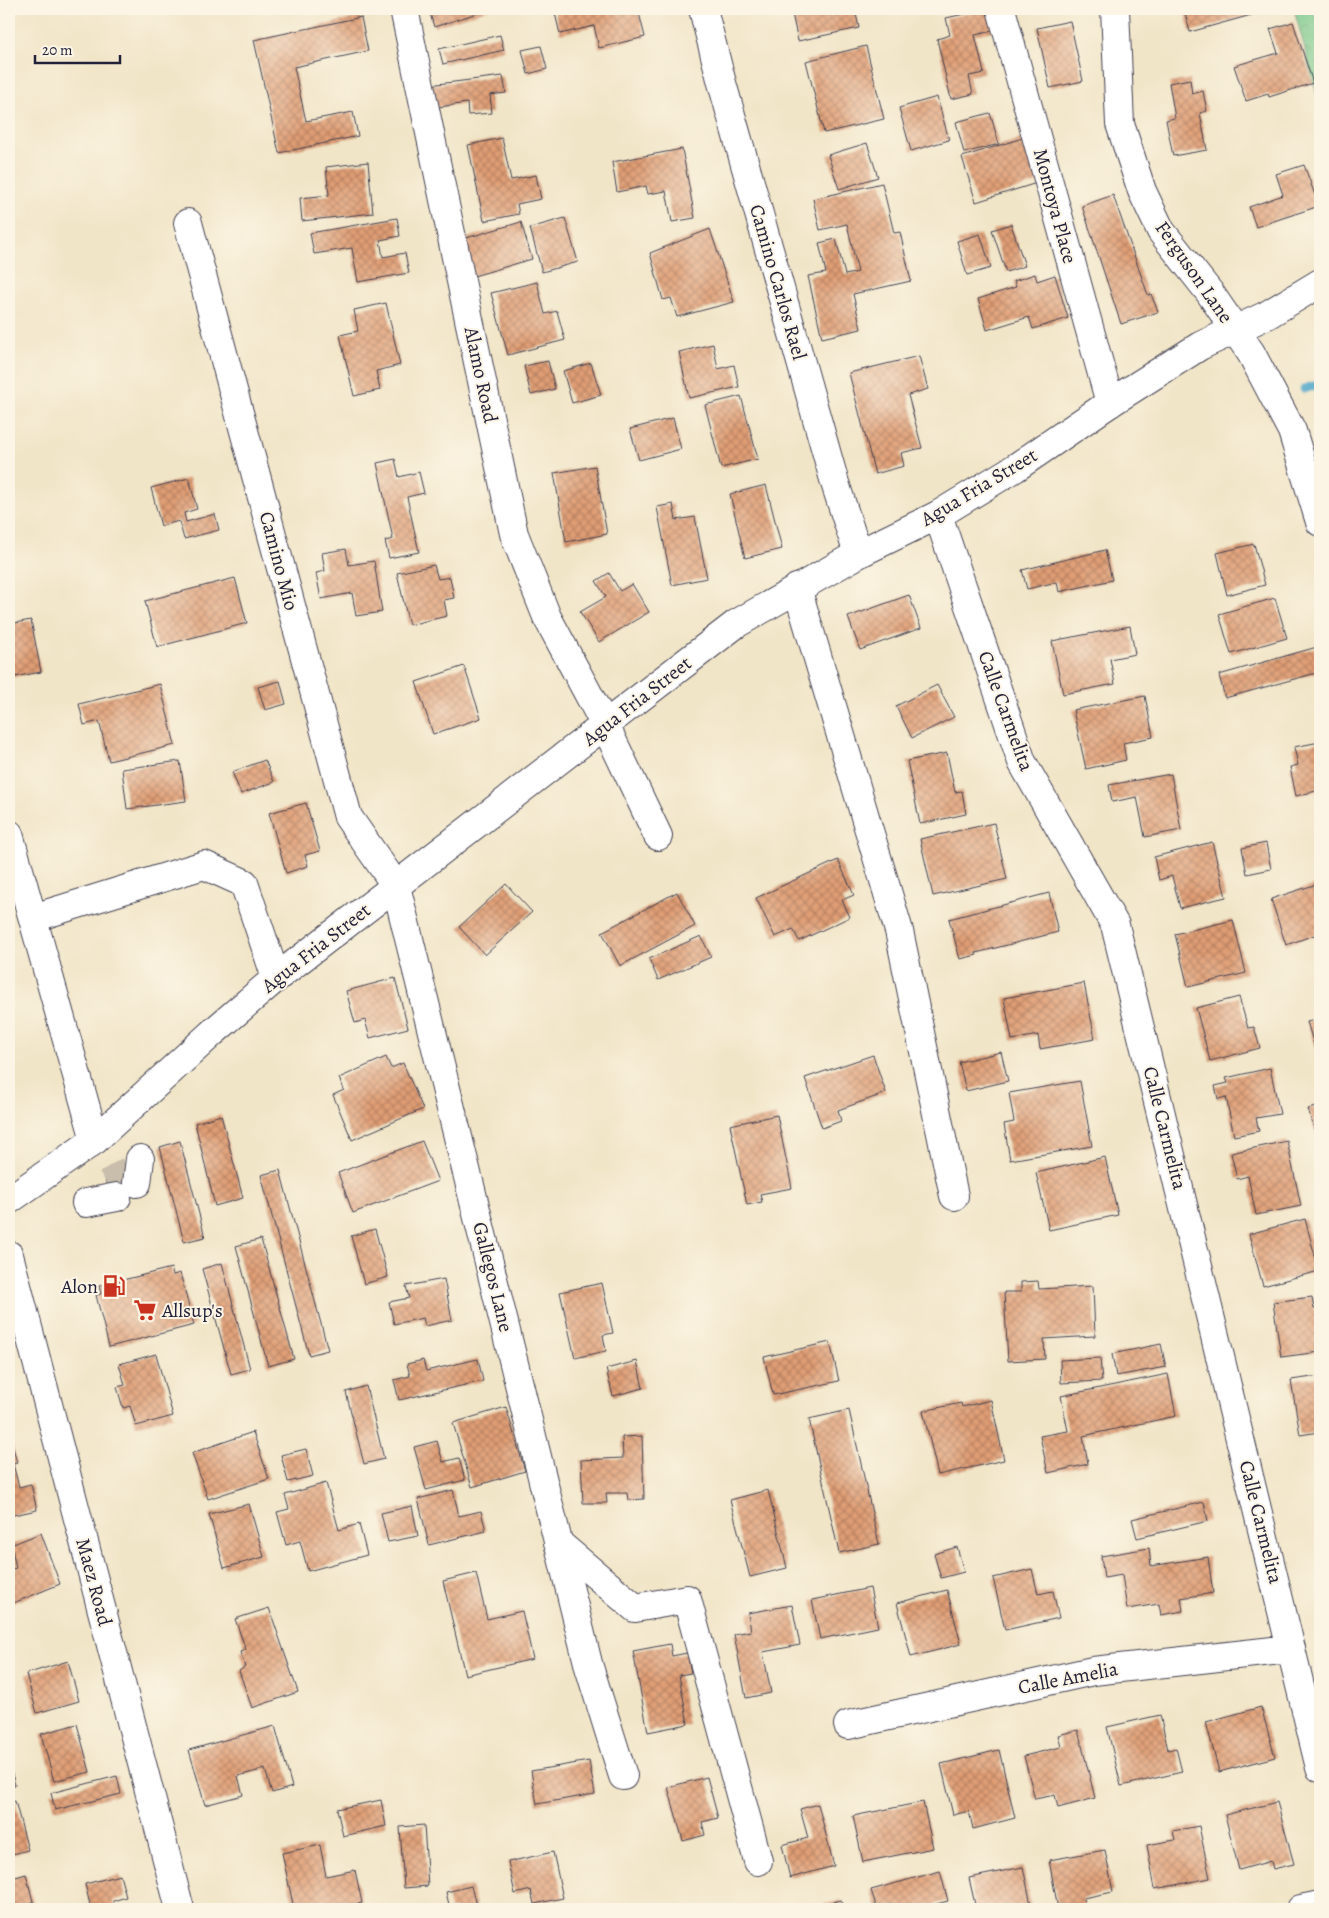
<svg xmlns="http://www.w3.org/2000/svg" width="1329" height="1918" viewBox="0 0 1329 1918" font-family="Alegreya,serif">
	<defs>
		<pattern id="park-crowns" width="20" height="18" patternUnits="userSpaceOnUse" patternTransform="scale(1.25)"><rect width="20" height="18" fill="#77c789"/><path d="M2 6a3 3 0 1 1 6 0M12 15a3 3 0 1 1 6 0" fill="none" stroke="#61a171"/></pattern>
		<pattern id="building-cross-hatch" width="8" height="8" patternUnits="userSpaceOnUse" patternTransform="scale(1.25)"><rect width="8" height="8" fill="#e09e75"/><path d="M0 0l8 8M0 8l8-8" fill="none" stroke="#b58061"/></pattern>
	</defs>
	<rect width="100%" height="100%" fill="#fcf5e5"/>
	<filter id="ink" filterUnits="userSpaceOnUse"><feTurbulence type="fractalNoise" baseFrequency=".02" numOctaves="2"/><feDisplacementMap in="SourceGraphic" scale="10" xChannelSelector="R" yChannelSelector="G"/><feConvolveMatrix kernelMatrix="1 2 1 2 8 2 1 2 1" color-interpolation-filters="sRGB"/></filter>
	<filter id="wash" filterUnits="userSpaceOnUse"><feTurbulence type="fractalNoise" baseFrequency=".0096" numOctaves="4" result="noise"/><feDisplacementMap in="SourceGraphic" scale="20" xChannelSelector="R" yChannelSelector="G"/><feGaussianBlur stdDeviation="1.12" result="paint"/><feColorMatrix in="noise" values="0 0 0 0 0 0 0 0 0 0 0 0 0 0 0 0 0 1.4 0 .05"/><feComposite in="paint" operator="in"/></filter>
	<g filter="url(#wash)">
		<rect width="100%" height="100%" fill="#f1e5c7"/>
		<path fill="url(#park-crowns)" stroke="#4c7462" d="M1294,9H1320V106Z"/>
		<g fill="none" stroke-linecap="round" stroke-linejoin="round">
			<path stroke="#4ba6c9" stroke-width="9" d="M1304,389L1320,384"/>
		</g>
		<g id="blocks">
			<g fill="url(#building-cross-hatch)">
				<path d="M432,9H490L434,27L429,10Z"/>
				<path d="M554,9H638L645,37L599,48L594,26L560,34Z"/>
				<path d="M791,9H855L859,28L798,41Z"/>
				<path d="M987,9H992L997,30L975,35L984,73L969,76L973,94L951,99L937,39L950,35L946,18Z"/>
				<path d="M1184,9H1273L1190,32Z"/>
				<path d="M361,17L368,51L294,67L306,121L353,112L358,136L279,153L254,40Z"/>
				<path d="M1070,21L1083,81L1050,88L1037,28Z"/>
				<path d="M1293,22L1313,83L1269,97L1268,94L1246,101L1234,66L1278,53L1270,29Z"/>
				<path d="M500,35L504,50L443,64L439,49Z"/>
				<path d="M541,46L547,69L528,74L522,50Z"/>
				<path d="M866,46L884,119L824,133L806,61Z"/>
				<path d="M503,76L506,93L490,95L492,113L468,115L467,103L432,108L429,85Z"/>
				<path d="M1190,79L1192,94L1203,91L1207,111L1200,113L1207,150L1173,156L1166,120L1175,118L1169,83Z"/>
				<path d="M937,97L949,140L911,151L899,108Z"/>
				<path d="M990,113L999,144L964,153L956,122Z"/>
				<path d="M1026,137L1040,182L976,202L962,157Z"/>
				<path d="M502,138L511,180L536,175L541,199L517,204L519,214L484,221L468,145Z"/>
				<path d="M867,143L878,177L839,189L828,155Z"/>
				<path d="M682,149L695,218L672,222L666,191L648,194L646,186L617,192L612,162Z"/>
				<path d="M368,162L373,213L302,221L300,198L329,195L326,167Z"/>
				<path d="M1304,165L1319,206L1256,227L1249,207L1283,195L1276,174Z"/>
				<path d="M882,183L894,233L900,232L911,281L853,294L861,329L822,338L808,276L826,273L819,243L836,239L845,275L858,272L847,224L820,230L813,199Z"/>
				<path d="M1113,195L1148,295L1151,294L1158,312L1121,324L1082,206Z"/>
				<path d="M397,218L400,236L380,240L383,257L405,253L409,273L358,282L352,248L314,254L310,233Z"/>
				<path d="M565,218L578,262L542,272L530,228Z"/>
				<path d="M521,222L532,259L467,278L456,241Z"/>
				<path d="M1011,224L1025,266L1006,272L992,230Z"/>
				<path d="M710,229L734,302L677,317L671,298L663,300L650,253Z"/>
				<path d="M980,234L991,268L967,275L957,241Z"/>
				<path d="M1035,274L1037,281L1055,275L1068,318L1033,329L1029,317L987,330L978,299L1016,287L1014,281Z"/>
				<path d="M537,282L545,314L557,311L565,340L508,355L491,293Z"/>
				<path d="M386,303L400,365L376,371L380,390L354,396L340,335L358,331L354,310Z"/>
				<path d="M713,344L718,369L734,365L739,387L689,398L679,352Z"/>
				<path d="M919,356L928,389L908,395L922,448L901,453L904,466L875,474L849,373Z"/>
				<path d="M548,361L555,389L531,395L524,366Z"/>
				<path d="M591,363L601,395L572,403L563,371Z"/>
				<path d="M741,396L758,459L721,468L705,405Z"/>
				<path d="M673,418L681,449L639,460L630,429Z"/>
				<path d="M395,459L399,477L419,472L424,493L407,497L419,552L389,558L385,541L393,539L377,463Z"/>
				<path d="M595,466L607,534L566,542L554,473Z"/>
				<path d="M189,478L197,509L184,513L186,522L215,514L219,530L184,539L179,521L161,526L151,488Z"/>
				<path d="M766,485L782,549L745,558L730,494Z"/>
				<path d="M673,504L676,520L695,517L707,578L672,585L657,507Z"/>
				<path d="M1254,544L1265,585L1227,595L1217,553Z"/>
				<path d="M346,549L349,565L374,561L382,612L356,616L352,593L321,599L316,573L325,571L322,553Z"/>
				<path d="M1105,550L1112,580L1059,592L1057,582L1027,589L1022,570Z"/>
				<path d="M434,565L438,579L450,577L454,598L444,600L447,616L409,625L397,573Z"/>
				<path d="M609,573L620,591L632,584L649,612L599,642L580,612L606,597L596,581Z"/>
				<path d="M235,578L247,623L157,647L145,601Z"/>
				<path d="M909,595L921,628L860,650L848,617Z"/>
				<path d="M1275,598L1287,638L1231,654L1219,614Z"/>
				<path d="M31,620L41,672L9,678V624Z"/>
				<path d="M1130,626L1135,654L1110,659L1115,684L1063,694L1052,641Z"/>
				<path d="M1317,647L1320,659V672L1225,698L1219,675Z"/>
				<path d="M464,666L481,718L433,734L416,682Z"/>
				<path d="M280,681L286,704L265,710L258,687Z"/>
				<path d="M160,684L175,745L109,761L99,721L84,725L79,704Z"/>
				<path d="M937,685L954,717L912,738L896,706Z"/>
				<path d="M1145,696L1153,737L1123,743L1126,760L1086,769L1073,710Z"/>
				<path d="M1320,742V790L1296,796L1290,767L1298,765L1294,747Z"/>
				<path d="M947,753L955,792L962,791L966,814L920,824L907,761Z"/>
				<path d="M265,760L274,782L241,794L232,772Z"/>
				<path d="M180,761L186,801L127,809L122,769Z"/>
				<path d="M1171,774L1181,830L1145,837L1137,797L1112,802L1109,785Z"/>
				<path d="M306,803L320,851L305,855L308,866L286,873L269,813Z"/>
				<path d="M994,823L1007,879L933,896L920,839Z"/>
				<path d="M1212,842L1226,897L1180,908L1172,876L1159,880L1154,857Z"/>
				<path d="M1266,843L1271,869L1247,874L1242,848Z"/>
				<path d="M838,860L854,895L842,900L850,917L799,941L793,929L775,937L756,898Z"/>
				<path d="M1320,883V933L1286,945L1271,899Z"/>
				<path d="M506,884L532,912L485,955L459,927Z"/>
				<path d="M677,892L695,926L620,966L602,932Z"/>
				<path d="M1049,893L1058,932L976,953L977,955L960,959L949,919Z"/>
				<path d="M1233,920L1246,973L1188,987L1175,934Z"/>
				<path d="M701,936L711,957L658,980L649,959Z"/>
				<path d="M395,978L408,1028L370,1038L365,1020L355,1023L346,991Z"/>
				<path d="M1084,983L1095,1039L1040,1049L1038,1035L1012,1040L1004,998Z"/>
				<path d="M1239,997L1248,1028L1254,1027L1260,1048L1210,1061L1196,1008Z"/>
				<path d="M1320,1018V1064L1307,1022Z"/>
				<path d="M1001,1052L1008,1081L966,1091L959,1062Z"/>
				<path d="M873,1055L886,1093L838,1110L841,1121L822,1128L805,1078Z"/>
				<path d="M386,1057L391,1068L403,1063L423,1109L352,1140L333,1095L344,1090L339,1078Z"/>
				<path d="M1270,1068L1280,1114L1256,1118L1259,1131L1234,1136L1226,1097L1218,1099L1215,1086L1228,1083L1226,1078Z"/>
				<path d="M1080,1081L1092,1146L1010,1160L1004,1124L1014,1122L1009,1093Z"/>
				<path d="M1320,1106V1133L1316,1135L1308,1109Z"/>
				<path d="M221,1115L243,1198L215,1206L195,1123Z"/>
				<path d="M777,1115L792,1188L760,1194L762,1202L747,1205L730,1125Z"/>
				<path d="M180,1141L205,1237L184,1242L160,1147Z"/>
				<path d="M422,1141L438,1181L353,1213L338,1173Z"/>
				<path d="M1287,1141L1301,1206L1256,1215L1248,1176L1237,1179L1231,1153Z"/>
				<path d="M1105,1157L1118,1215L1049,1230L1036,1173Z"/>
				<path d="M126,1166L140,1187L119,1201L105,1181Z"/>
				<path d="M280,1170L328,1350L309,1355L261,1175Z"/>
				<path d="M1305,1219L1319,1271L1263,1286L1249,1234Z"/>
				<path d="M375,1229L388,1277L364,1284L351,1236Z"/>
				<path d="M261,1239L294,1359L268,1366L236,1246Z"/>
				<path d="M222,1263L250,1369L231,1374L202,1269Z"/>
				<path d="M171,1268L173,1275L180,1273L194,1325L109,1347L96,1295L101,1294L99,1286Z"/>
				<path d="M444,1279L452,1320L425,1326L423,1318L394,1324L389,1302L409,1298L406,1286Z"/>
				<path d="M1038,1281L1039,1289L1093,1286L1095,1336L1044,1339L1045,1359L1008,1361L1004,1292H1021V1282Z"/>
				<path d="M602,1283L613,1333L603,1335L606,1351L575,1358L560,1292Z"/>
				<path d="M1312,1297L1314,1309L1320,1308V1352L1281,1357L1273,1302Z"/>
				<path d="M830,1342L839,1381L773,1395L764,1357Z"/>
				<path d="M1161,1344L1166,1367L1116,1376L1112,1354Z"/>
				<path d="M156,1354L173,1416L136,1426L130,1406L123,1408L117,1387L125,1385L119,1364Z"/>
				<path d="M1100,1358L1102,1381L1061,1383L1060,1360Z"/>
				<path d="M478,1359L483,1381L399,1400L394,1380L410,1376L407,1364L423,1360L426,1371Z"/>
				<path d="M637,1361L643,1388L613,1396L606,1369Z"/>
				<path d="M1168,1374L1176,1416L1083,1436L1088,1464L1048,1473L1040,1436L1068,1431L1061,1396Z"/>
				<path d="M1320,1376V1432L1300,1435L1291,1380Z"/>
				<path d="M366,1386L384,1459L364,1464L346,1392Z"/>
				<path d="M991,1400L1004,1460L938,1475L923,1411L961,1403L962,1407Z"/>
				<path d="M506,1407L525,1471L472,1487L453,1423Z"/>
				<path d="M849,1410L879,1544L839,1553L809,1419Z"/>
				<path d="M9,1432L17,1463L13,1464L19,1487L31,1484L37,1510L9,1516Z"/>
				<path d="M253,1432L269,1479L208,1499L192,1453Z"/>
				<path d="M642,1436L644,1499L628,1500L627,1493H606L607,1503H583L581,1460L623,1458L622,1437Z"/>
				<path d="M437,1441L443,1462L459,1458L465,1480L426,1490L414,1447Z"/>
				<path d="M306,1449L313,1476L288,1482L281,1455Z"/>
				<path d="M326,1483L339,1530L359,1524L367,1555L308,1571L300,1541L286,1545L277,1512L289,1509L285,1495Z"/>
				<path d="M453,1490L459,1516L481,1511L486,1531L429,1545L418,1499Z"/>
				<path d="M768,1490L787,1568L750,1577L730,1500Z"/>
				<path d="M1204,1502L1208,1521L1137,1538L1132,1519Z"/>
				<path d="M249,1504L264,1557L224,1568L209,1514Z"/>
				<path d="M412,1506L418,1536L388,1542L381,1513Z"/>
				<path d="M41,1533L60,1584L11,1604L9,1598V1570L16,1568L11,1545Z"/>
				<path d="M957,1547L964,1572L941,1578L934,1554Z"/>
				<path d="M1149,1548L1151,1566L1208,1557L1213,1593L1181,1598L1183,1611L1161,1615L1159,1604L1127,1609L1122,1575L1104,1578L1101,1556Z"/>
				<path d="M1032,1569L1038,1594L1053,1591L1059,1618L1005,1630L993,1578Z"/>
				<path d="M476,1573L487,1619L522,1611L533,1659L465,1675L443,1581Z"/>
				<path d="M870,1588L878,1627L820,1639L812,1600Z"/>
				<path d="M947,1590L961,1644L911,1657L897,1603Z"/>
				<path d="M792,1605L800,1645L763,1652L771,1693L746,1698L734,1634L751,1631L748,1613Z"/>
				<path d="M269,1608L298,1692L252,1708L239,1671L245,1667L240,1652L246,1650L235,1619Z"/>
				<path d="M670,1644L672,1656L687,1653L691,1673L679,1675L688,1724L648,1732L633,1651Z"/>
				<path d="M68,1661L79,1701L37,1713L26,1674Z"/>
				<path d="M1261,1707L1275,1757L1219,1772L1206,1722Z"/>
				<path d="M1160,1715L1168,1750L1176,1748L1182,1772L1121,1786L1107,1727Z"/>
				<path d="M77,1724L90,1772L54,1781L41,1734Z"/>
				<path d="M275,1726L292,1787L272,1793L265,1769L238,1776L243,1795L205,1805L189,1750Z"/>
				<path d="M1078,1730L1095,1798L1058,1808L1055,1795L1035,1799L1024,1756L1061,1747L1058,1735Z"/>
				<path d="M999,1750L1015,1818L973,1829L969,1811L953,1815L941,1764Z"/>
				<path d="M589,1761L595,1794L537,1804L531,1771Z"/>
				<path d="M9,1763L15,1785L9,1787Z"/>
				<path d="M117,1776L121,1794L55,1810L51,1793Z"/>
				<path d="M707,1777L718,1818L702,1822L705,1835L683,1841L668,1787Z"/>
				<path d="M381,1800L386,1826L343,1836L337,1809Z"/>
				<path d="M15,1801L28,1850L9,1855V1802Z"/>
				<path d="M923,1802L933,1848L863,1862L853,1816Z"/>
				<path d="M1277,1802L1294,1864L1273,1869L1271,1861L1239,1870L1225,1815Z"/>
				<path d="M818,1804L834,1866L790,1878L782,1845L808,1838L800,1809Z"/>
				<path d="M424,1825L428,1886L404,1888L400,1827Z"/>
				<path d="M1199,1826L1210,1878L1155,1889L1147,1845L1175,1840L1173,1831Z"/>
				<path d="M320,1845L326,1876L355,1870L362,1903L332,1909H294L282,1853Z"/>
				<path d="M1105,1850L1113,1892L1083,1898L1085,1909H1058L1049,1860Z"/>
				<path d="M553,1852L563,1898L534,1904L531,1890L515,1894L508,1862Z"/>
				<path d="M1023,1867L1032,1909H976L969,1878Z"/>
				<path d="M940,1871L948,1901L917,1909H877L871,1890Z"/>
				<path d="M26,1874L35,1909H9V1879Z"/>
				<path d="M120,1875L126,1897L113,1901L115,1909H91L85,1884Z"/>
				<path d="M471,1886L477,1909H450L446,1892Z"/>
				<path d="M841,1900L843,1909H805Z"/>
			</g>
		</g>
	</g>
	<g filter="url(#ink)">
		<use href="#blocks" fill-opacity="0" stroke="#413f50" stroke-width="1"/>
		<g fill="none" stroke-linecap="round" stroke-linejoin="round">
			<path stroke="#c8beab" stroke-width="28" stroke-dasharray="28 14" stroke-linecap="butt" d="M107,1184L129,1170"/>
			<defs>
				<g id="minor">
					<path d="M404,9L514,534L547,617L605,725L658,836"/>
					<path d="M703,9L722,83L835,483L858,554"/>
					<path d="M1001,9L1110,403"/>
					<path d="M1115,9L1120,124L1142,191L1161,231L1210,293L1251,353L1292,431L1320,522"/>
					<path d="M188,223L348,817L396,886L589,1667L623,1776"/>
					<path d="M938,515L1022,762L1115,925L1320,1768"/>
					<path d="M797,588L899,931L954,1196"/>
					<path d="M9,834L95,1140"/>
					<path d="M33,918L204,865L244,883L276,978"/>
					<path d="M137,1183L140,1159"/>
					<path d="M9,1200L95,1140L212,1033L276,978L736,624L858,554L938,515L1015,468L1110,403L1200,346L1267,315L1320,283"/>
					<path d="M86,1203L117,1197"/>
					<path d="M9,1255L180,1909"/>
					<path d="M558,1543L635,1608L687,1599L758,1861"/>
					<path d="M848,1725L1093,1671L1291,1649"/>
					<path d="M1301,1909L1320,1905"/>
				</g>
			</defs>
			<use href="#minor" stroke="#413f50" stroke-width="30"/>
			<use href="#minor" stroke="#fff" stroke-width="28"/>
		</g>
	</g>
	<defs>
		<symbol id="fuel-bare" viewBox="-9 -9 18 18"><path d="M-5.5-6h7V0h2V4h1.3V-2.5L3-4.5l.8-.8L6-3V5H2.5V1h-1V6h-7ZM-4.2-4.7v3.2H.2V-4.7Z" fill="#c8321e" stroke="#fcf5e5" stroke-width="2.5" paint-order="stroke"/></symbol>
		<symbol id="supermarket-bare" viewBox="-9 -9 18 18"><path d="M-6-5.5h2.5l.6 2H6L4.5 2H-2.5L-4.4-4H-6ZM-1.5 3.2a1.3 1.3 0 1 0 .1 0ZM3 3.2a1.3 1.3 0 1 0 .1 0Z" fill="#c8321e" stroke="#fcf5e5" stroke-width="2.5" paint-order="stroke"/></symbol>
	</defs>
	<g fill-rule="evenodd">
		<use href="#fuel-bare" x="98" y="1270" width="32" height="32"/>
		<use href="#supermarket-bare" x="129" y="1294" width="32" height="32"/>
	</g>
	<g text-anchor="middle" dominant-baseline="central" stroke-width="4" stroke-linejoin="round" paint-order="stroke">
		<g font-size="20" fill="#22223b" stroke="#fcf5e5">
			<text transform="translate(1055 206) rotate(75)">Montoya Place</text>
			<text transform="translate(1194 272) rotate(55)">Ferguson Lane</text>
			<text transform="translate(778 282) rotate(74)">Camino Carlos Rael</text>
			<text transform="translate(481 375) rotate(78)">Alamo Road</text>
			<text transform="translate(979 487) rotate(-31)">Agua Fria Street</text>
			<text transform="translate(279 561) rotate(75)">Camino Mio</text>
			<text transform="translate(637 701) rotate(-38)">Agua Fria Street</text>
			<text transform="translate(1006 711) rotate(70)">Calle Carmelita</text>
			<text transform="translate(316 948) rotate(-38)">Agua Fria Street</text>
			<text transform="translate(1165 1128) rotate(76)">Calle Carmelita</text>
			<text transform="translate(493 1277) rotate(76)">Gallegos Lane</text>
			<text transform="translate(1261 1522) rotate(76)">Calle Carmelita</text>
			<text transform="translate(94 1582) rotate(75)">Maez Road</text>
			<text transform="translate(1068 1678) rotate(-11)">Calle Amelia</text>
		</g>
		<g font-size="20" fill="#22223b" stroke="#fcf5e5" text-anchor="end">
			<text x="98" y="1286">Alon</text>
			<text x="162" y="1310" text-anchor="start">Allsup's</text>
		</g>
	</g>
	<rect width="1329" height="1918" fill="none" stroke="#fcf5e5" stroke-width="30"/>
	<path d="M35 55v8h85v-8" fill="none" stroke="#22223b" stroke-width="2.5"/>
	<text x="42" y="55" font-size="15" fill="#22223b" stroke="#fcf5e5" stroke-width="4" paint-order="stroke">20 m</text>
</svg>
